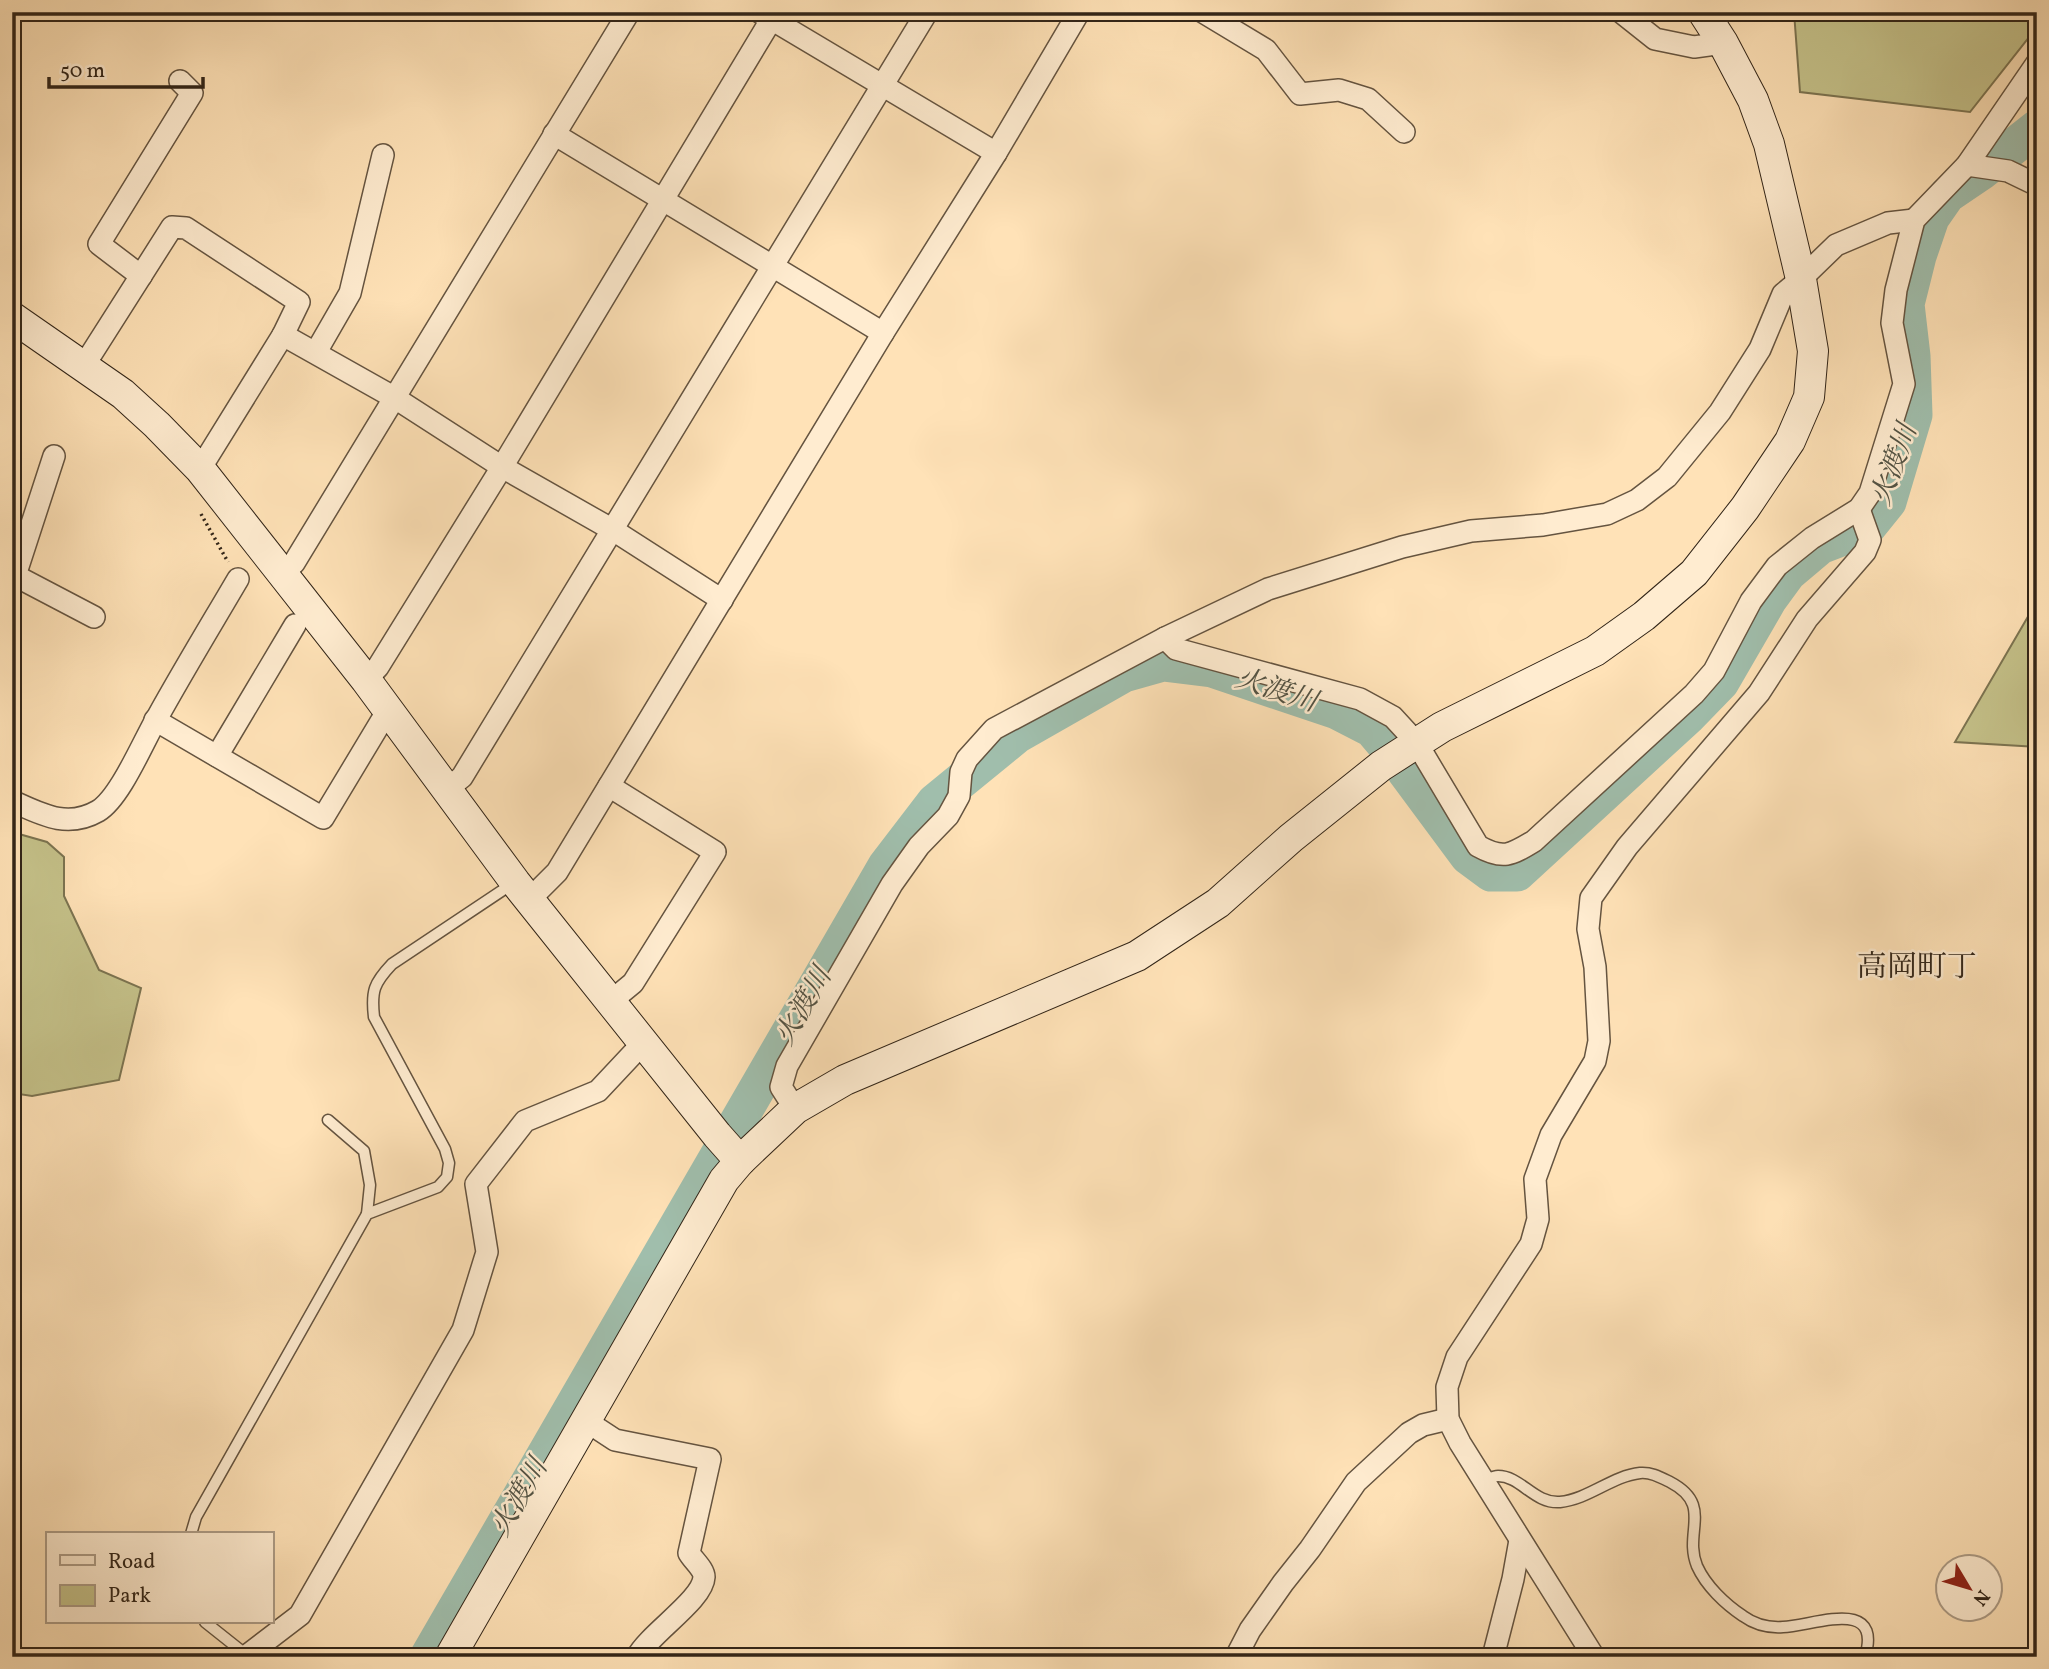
<svg xmlns="http://www.w3.org/2000/svg" width="2049" height="1669" viewBox="0 0 2049 1669" font-family="Vollkorn,'Noto Serif JP',serif">
	<rect width="100%" height="100%" fill="#ffe2b7"/>
	<filter id="stains"><feTurbulence type="fractalNoise" baseFrequency=".00286" numOctaves="4"/><feColorMatrix values="0 0 0 0 .2 0 0 0 0 .09 0 0 0 0 .02 0 0 0 .5 -.17"/></filter>
	<radialGradient id="worn" r=".72"><stop offset=".6" stop-color="#630" stop-opacity="0"/><stop offset="1" stop-color="#630" stop-opacity=".3"/></radialGradient>
	<g fill="#c5c28a" stroke="#7c7451" stroke-width="2">
		<path d="M1794,12H2037V27L1970,112L1800,92Z"/>
		<path d="M2037,601V747L1955,742Z"/>
		<path d="M12,832L47,842L64,857V896L99,970L141,988L119,1080L32,1096L12,1093Z"/>
	</g>
	<g fill="none" stroke-linecap="round" stroke-linejoin="round">
		<g stroke="#a0beac" stroke-width="37">
			<path d="M1405,771L1468,856L1491,873H1517L1688,716L1721,682L1769,599L1788,573L1820,546L1867,528L1888,502L1914,415L1912,356L1906,304L1918,256L1931,218L1947,195L1981,172L2037,128"/>
			<path d="M428,1657L886,866L935,802L1017,735L1124,674L1163,663L1212,669L1337,711L1372,729L1383,742"/>
		</g>
		<defs>
			<g id="lane">
				<path d="M328,1120L364,1151L370,1185L367,1214"/>
				<path d="M1483,1481C1488,1479 1494,1476 1498,1476C1521,1476 1534,1504 1560,1502C1589,1499 1612,1476 1640,1473C1651,1472 1660,1477 1670,1482C1714,1505 1683,1532 1697,1566C1706,1586 1725,1604 1743,1616C1754,1624 1769,1628 1783,1627C1813,1626 1883,1596 1865,1657"/>
				<path d="M191,1534L196,1517L367,1214L438,1187L447,1177L449,1163L445,1149L374,1017C371,991 374,983 392,964L515,882"/>
				<path d="M205,1622L249,1657"/>
			</g>
			<g id="street">
				<path d="M1203,12L1266,50L1300,94L1339,90L1368,99L1404,132"/>
				<path d="M1621,12L1655,39L1694,47L1723,43"/>
				<path d="M761,13L996,153"/>
				<path d="M554,134L883,333"/>
				<path d="M1967,165L2008,171L2037,185"/>
				<path d="M141,276L99,244L192,93L180,81"/>
				<path d="M283,335L395,398L502,467L613,530L722,600"/>
				<path d="M316,352L350,293L383,155"/>
				<path d="M83,367L172,227L186,228L299,302L283,335L200,469"/>
				<path d="M282,572L294,563L629,12"/>
				<path d="M12,574L94,617"/>
				<path d="M12,585L54,456"/>
				<path d="M1165,638L1176,649L1360,699L1393,717L1416,742L1478,846C1503,860 1511,855 1534,841L1694,694L1714,671L1751,601L1777,566L1812,538L1859,509L1870,493L1904,384L1892,323L1896,290L1914,220L1967,165L2037,63"/>
				<path d="M366,680L378,667L502,467L771,20"/>
				<path d="M155,720L323,818L388,710"/>
				<path d="M217,756L295,625"/>
				<path d="M609,786L715,852L633,983L610,1002"/>
				<path d="M446,790L462,777L927,12"/>
				<path d="M12,801C41,814 67,829 98,811C120,798 143,742 157,718C183,671 211,625 238,579"/>
				<path d="M530,899L557,872L883,333L996,153L1079,12"/>
				<path d="M795,1109L781,1087L787,1066L892,884L919,846L948,816L959,796L961,772L967,759L994,729L1165,638L1268,589L1402,547L1471,531L1543,525L1607,514L1637,500L1667,477L1720,412L1760,349L1783,294L1801,279L1836,245L1888,223L1914,220"/>
				<path d="M586,1421L615,1440L710,1459L689,1553C693,1560 704,1569 704,1577C703,1600 650,1633 637,1657"/>
				<path d="M245,1657L300,1615L463,1330L487,1252L476,1184L525,1121L598,1091L643,1043"/>
				<path d="M1236,1657L1250,1630L1283,1583L1310,1549L1356,1482L1409,1433L1423,1425L1448,1419"/>
				<path d="M1493,1657L1513,1579L1520,1540"/>
				<path d="M1594,1657L1460,1443L1448,1419L1447,1387L1457,1357L1531,1244L1538,1219L1535,1179L1551,1135L1595,1061L1599,1041L1595,967L1588,929L1591,898L1627,847L1759,693L1807,619L1865,552L1870,540L1859,509"/>
			</g>
			<g id="secondary">
				<path d="M12,317L123,394L157,425L200,469L366,680L515,882L717,1135L740,1161"/>
				<path d="M450,1657L724,1180L740,1161L795,1109L845,1080L1137,956L1218,903L1291,838L1381,766L1442,727L1595,651L1644,616L1694,573L1745,508L1790,441L1809,397L1813,351L1801,279L1769,144L1753,100L1723,43L1703,12"/>
			</g>
		</defs>
		<use href="#lane" stroke="#655440" stroke-width="13"/>
		<use href="#street" stroke="#655440" stroke-width="24"/>
		<use href="#secondary" stroke="#322518" stroke-width="32"/>
		<path stroke="#322518" stroke-width="3.5" stroke-dasharray="2 3.5" stroke-linecap="butt" d="M201,514L228,562"/>
		<use href="#lane" stroke="#ffecd0" stroke-width="10"/>
		<use href="#street" stroke="#ffecd0" stroke-width="21"/>
		<use href="#secondary" stroke="#ffecd0" stroke-width="30"/>
	</g>
	<g text-anchor="middle" dominant-baseline="central" stroke-width="5" stroke-linejoin="round" paint-order="stroke">
		<g font-size="28" font-style="italic" fill="#535344" stroke="#ffecd0">
			<text transform="translate(1895 465) rotate(-70)">火渡川</text>
			<text transform="translate(1276 691) rotate(18)">火渡川</text>
			<text transform="translate(804 1007) rotate(-60)">火渡川</text>
			<text transform="translate(520 1498) rotate(-60)">火渡川</text>
		</g>
		<g font-size="30" fill="#322518" stroke="#ffecd0">
			<text x="1917" y="968">高岡町丁</text>
		</g>
	</g>
	<rect width="2049" height="1669" fill="none" stroke="#ffe2b7" stroke-width="42"/>
	<rect x="14" y="14" width="2021" height="1641" fill="none" stroke="#322518" stroke-width="3.5"/>
	<rect x="21" y="21" width="2007" height="1627" fill="none" stroke="#322518" stroke-width="2"/>
	<rect x="46" y="1532" width="228" height="91" fill="#ffecd0" stroke="#ad9c86" stroke-width="2"/>
	<rect x="60" y="1555" width="35" height="10" fill="#ffecd0" stroke="#ad9c86" stroke-width="2"/>
	<text x="108" y="1568" font-size="21" fill="#322518">Road</text>
	<rect x="60" y="1585" width="35" height="21" fill="#c5c28a" stroke="#ad9c86" stroke-width="2"/>
	<text x="108" y="1602" font-size="21" fill="#322518">Park</text>
	<g transform="translate(1969 1588) rotate(128)"><circle r="33" fill="#ffecd0" stroke="#ad9c86" stroke-width="2"/>
	<path d="M0-5L12 26L0 18L-12 26Z" fill="#8f2418"/>
	<text y="-10" font-size="19" font-weight="bold" text-anchor="middle" fill="#322518">N</text>
	</g>
	<path d="M49 77v10h154v-10" fill="none" stroke="#322518" stroke-width="3.5"/>
	<text x="60" y="77" font-size="21" fill="#322518" stroke="#ffecd0" stroke-width="5" paint-order="stroke">50 m</text>
	<rect width="100%" height="100%" filter="url(#stains)"/>
	<rect width="100%" height="100%" fill="url(#worn)"/>
</svg>
